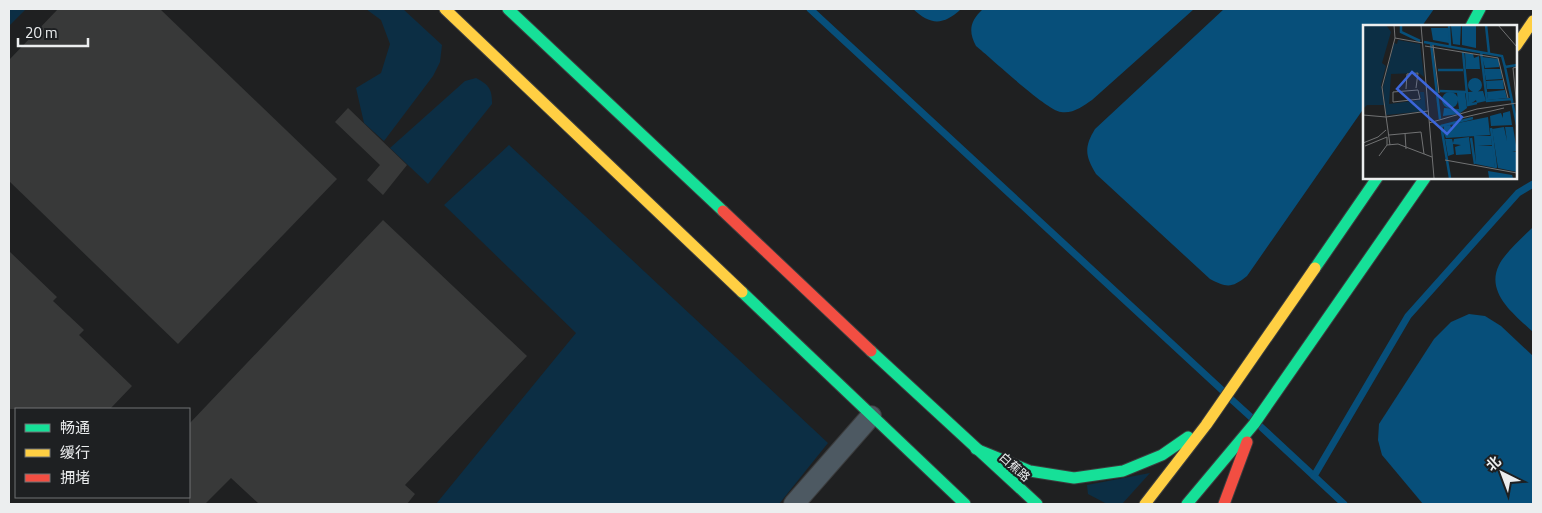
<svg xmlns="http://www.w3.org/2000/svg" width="1542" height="513" viewBox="0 0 1542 513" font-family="'Titillium Web','Noto Sans SC',sans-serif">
	<rect width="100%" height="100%" fill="#1f2021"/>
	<g fill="#0c2e44">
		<path d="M9,9H26L9,26Z"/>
		<path d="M366,9H403L442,45L440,62L433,76L384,141L364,123L356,88L381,73L390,44L381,20Z"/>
		<path d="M476,78C489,85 492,89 492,104L428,184L390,148L465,81Z"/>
		<path d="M509,145L828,443L779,504H436L576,333L444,205Z"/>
		<path d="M1150,473L1122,504H1107L1088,494L1087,485Z"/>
	</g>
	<g fill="#074f7a">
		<path d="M913,9H961C943,26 930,25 913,9Z"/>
		<path d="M983,9H1194L1092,100C1083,106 1073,114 1061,112C1046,110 991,58 976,46C968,31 970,21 983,9Z"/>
		<path d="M1224,9H1434L1422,26H1364V108L1247,276C1232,288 1227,288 1210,279L1096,174C1085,156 1084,147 1095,129Z"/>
		<path d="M1533,227V332C1515,315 1485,293 1499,265C1504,254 1524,236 1533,227Z"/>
		<path d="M1469,314L1485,316L1501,326L1533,356V504H1423L1382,455L1378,440L1379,424L1434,339L1451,322Z"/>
	</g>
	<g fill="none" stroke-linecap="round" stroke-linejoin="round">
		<g stroke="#074f7a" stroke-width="7">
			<path d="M810,9L1223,391"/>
			<path d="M1231,399L1253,419"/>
			<path d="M1260,426L1344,504"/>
			<path d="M1314,476L1408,316L1518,193L1533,184"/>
		</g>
	</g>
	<g fill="#383939">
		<path d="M58,9H160L337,179L178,344L9,181V60Z"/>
		<path d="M348,108L407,165L383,195L367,180L380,165L335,122Z"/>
		<path d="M383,220L527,356L405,485L415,494L407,504H259L231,478L205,504H189V424Z"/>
		<path d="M9,251L57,297L53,301L84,330L79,335L132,386L110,409H9Z"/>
	</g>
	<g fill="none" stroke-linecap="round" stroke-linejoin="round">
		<defs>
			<path id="street" d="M794,504L871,416"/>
			<g id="fast">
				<path d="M508,9L723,211"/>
				<path d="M1471,26L1480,9"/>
				<path d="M1315,268L1377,178"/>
				<path d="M742,292L965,504"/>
				<path d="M871,351L1037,504"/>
				<path d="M976,449L1030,471L1074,478L1123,471L1162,455L1188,437"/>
				<path d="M1187,504L1254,424L1425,178"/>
			</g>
			<g id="slow">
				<path d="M445,9L742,292"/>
				<path d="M1516,46L1533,21"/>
				<path d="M1145,504L1206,425L1315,268"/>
			</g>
			<g id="jam">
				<path d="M723,211L871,351"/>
				<path d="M1224,504L1247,442"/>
			</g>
		</defs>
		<use href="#street" stroke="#3c3d3e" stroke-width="22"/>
		<use href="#fast" stroke="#3c3d3e" stroke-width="13"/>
		<use href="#slow" stroke="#3c3d3e" stroke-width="13"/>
		<use href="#jam" stroke="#3c3d3e" stroke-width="13"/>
		<use href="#street" stroke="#4d5962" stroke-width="20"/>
		<use href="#fast" stroke="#16e098" stroke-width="11"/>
		<use href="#slow" stroke="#ffcf43" stroke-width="11"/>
		<use href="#jam" stroke="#f24e42" stroke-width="11"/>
	</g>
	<g text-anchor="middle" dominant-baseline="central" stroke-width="4.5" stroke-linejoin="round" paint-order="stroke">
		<g font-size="12" fill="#eceeef" stroke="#1e2022">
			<text transform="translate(1015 467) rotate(42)">白蕉路</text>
		</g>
	</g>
	<g transform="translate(1363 25)">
		<rect width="154" height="154" fill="#1f2021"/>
		<path d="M0,0H23L28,7L19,38L23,41L18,60L21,80H4L0,84ZM35,15L57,19L61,52L56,48L28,49L26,79L58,75L57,67H61L63,86L23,90L20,62L31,18L34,19Z" fill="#0c2e44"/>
		<path d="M98,0L97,20L90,19L88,1ZM99,0H113V23L99,20ZM68,3H86V18L70,15ZM102,28L110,29L111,33L116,31L117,44H103ZM119,32L136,34V42L122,43ZM121,44H138L139,54L123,55ZM105 60a7 7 0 1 1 14 0a7 7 0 1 1-14 0ZM140,55L141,64H124L123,56ZM142,65L144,73L125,75L124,67ZM120,66L123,76L114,78L113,75L106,80L105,67ZM79 75a8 8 0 1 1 16 0a8 8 0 1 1-16 0ZM94,68H102L104,83L96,89L80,91L81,83L96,84ZM147,86L149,100L128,101L127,91L138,88L140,93V88ZM125,92L127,110L83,113L81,109V101L87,100L89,104L90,99ZM141,102L144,116L142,102H150L154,126L149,127H154V147L135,143L129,104ZM111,111H128L129,120L115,121H130L132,143L113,139ZM106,112L108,129L93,130L92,122L98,120L90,119L91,129L85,131L82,114H89L90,118L91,114ZM125,146L149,150L150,153H126Z" fill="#074f7a"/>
		<path fill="none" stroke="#074f7a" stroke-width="2.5" d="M38,0V7L57,16M86,0L87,21M123,0L126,28M61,17L139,31L142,42L154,40M68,18L77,94M100,27L105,80L114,78M118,27L124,76L149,74M142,42L154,100M75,45H100M77,66L103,67M78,100L87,153M78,101L110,93M128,103L133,143M108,113L112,139"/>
		<path fill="none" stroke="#717273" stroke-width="1" d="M58,0L71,153M135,0L154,22M32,13L60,18M70,20L76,68M62,21L135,33L145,73M154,42L150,43L154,83M43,64L44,49L55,48L53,63M55,65L57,74L30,77V67ZM0,90L23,92L65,86M98,93L141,83M66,98L114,84L154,78M42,108L43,124M26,110L58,107L61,129M0,118L15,112L23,105M24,120L35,119L69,132M27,120L19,62L32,13L31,0M2,121L24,112V120L16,131M82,135L154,148"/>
		<path fill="#3c66db" fill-opacity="0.15" stroke="#3c66db" stroke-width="2.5" d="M49,47L99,92L84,109L34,64Z"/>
		<rect width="154" height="154" fill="none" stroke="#eceeef" stroke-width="2.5"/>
	</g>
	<rect width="1542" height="513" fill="none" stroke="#eceeef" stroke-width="20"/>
	<rect x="15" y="408" width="175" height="90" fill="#1e2022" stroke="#707274"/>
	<rect x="25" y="424" width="25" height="8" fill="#16e098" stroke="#707274"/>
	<text x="60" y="433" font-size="15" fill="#eceeef">畅通</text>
	<rect x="25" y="449" width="25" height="8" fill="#ffcf43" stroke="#707274"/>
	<text x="60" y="458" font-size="15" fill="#eceeef">缓行</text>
	<rect x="25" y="474" width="25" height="8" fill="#f24e42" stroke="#707274"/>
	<text x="60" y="483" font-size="15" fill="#eceeef">拥堵</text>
	<g transform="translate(1502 473) rotate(318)" stroke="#1e2022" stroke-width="4" paint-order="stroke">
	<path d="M0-4L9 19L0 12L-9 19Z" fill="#eceeef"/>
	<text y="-8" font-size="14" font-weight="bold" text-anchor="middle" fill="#eceeef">北</text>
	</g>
	<path d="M18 38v8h70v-8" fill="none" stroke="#eceeef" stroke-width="2.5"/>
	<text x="25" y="38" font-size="15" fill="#eceeef" stroke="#1e2022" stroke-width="4" paint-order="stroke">20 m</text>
</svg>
